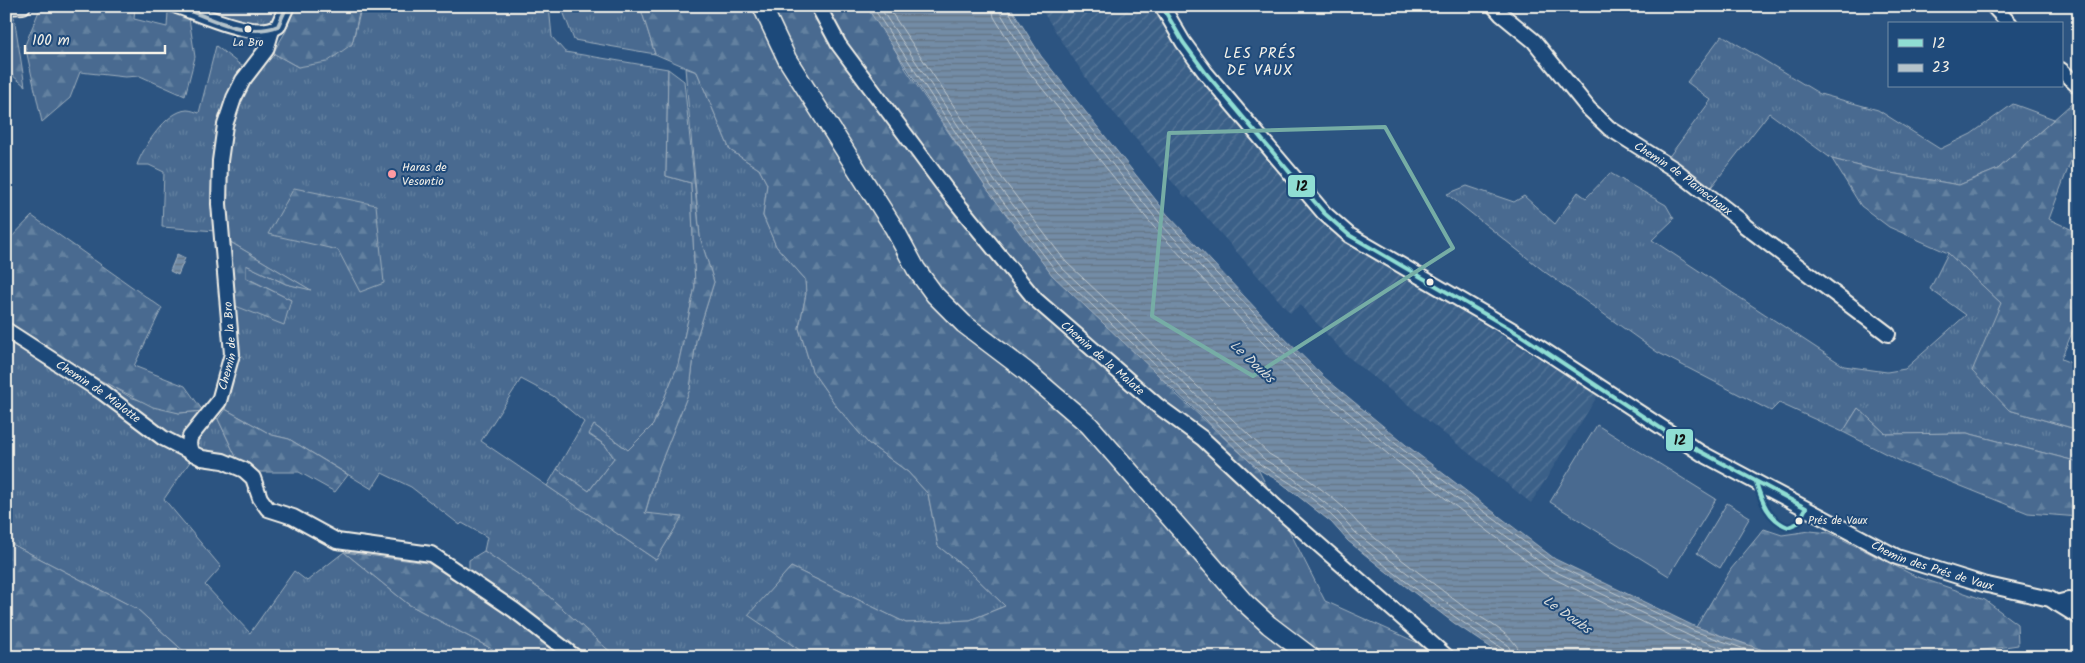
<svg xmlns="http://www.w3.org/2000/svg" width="2085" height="663" viewBox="0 0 2085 663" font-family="Kalam,sans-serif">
	<defs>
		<pattern id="industrial-furrows" width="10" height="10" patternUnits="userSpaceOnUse" patternTransform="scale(1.25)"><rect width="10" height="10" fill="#3b6088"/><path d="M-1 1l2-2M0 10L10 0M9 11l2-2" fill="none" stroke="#587799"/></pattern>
		<pattern id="grass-tufts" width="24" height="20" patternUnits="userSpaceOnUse" patternTransform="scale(1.25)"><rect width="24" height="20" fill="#496b90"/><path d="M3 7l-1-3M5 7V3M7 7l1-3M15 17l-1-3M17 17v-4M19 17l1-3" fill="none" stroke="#6481a0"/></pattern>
		<pattern id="forest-firs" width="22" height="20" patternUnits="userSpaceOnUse" patternTransform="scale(1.25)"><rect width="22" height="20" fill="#496b90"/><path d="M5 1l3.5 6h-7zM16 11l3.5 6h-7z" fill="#6481a0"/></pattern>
		<pattern id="water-rules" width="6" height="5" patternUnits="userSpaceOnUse" patternTransform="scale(1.25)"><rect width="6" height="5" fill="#738ca6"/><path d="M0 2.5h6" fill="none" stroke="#647484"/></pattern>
	</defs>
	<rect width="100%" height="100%" fill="#2c5481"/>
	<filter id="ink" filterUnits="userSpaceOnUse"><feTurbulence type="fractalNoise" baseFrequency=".02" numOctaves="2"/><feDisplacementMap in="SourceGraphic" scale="10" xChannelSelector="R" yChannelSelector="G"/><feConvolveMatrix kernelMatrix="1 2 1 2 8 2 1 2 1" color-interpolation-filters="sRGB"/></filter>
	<g filter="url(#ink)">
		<path fill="url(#industrial-furrows)" d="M1039,6H1153L1190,63L1338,235L1598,395L1531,503L1346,355L1300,305L1290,313L1188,196L1185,197L1092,87Z"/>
		<g fill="url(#grass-tufts)" stroke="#9eaebc">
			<path d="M232,6H280C273,40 227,15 207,8Z"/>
			<path d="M370,6H549L552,37L565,52L668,69L666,176L691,183L695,287L678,365L653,425L628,450L594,425L589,435L605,445L614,458L589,491L557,469L584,422L553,396L521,379L481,441L656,560L681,518L645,514L657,472L690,389L696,340L714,282L700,237L685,68L697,72L730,150L759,169L767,184L763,216L776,246L805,279L806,294L799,328L812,371L837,407L868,443L908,472L928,494L938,546L966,568L1005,606L970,620L906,623L791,567L749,615L810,657H616L544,592L484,551L487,537L462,523L460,525L411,487L382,473L372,489L289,439L272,435L225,409L236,367L233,305L291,300L245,277L246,265L286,284L309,289L227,240C223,196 221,140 239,99C246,82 260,67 273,53L298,67L352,44L361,9L368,12Z"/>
			<path d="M561,6H640L655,54L574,40Z"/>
			<path d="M1722,35L1820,94L1878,110L1940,149L1971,134L2013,104L2054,119L1998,169L1959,185L1879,171L1832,159L1769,113L1709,190L1668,158L1711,100L1687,82Z"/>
			<path d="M216,46L243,67C208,129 213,163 216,231L162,227L164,172L149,165H137C143,148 166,111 187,110C191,110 196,112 199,113Z"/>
			<path d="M1610,173L1666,205L1674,219L1652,240L1844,366L1887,372L1905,369L1966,315L1930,289L1948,253L2001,303L2009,410L2079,430V462L1967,433L1886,434L1858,408L1843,432L1779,403L1771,411L1657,352L1545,272L1447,194L1467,186L1514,202L1524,196L1555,224L1578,192L1586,198Z"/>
			<path d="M6,337L63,357L130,397L179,413L203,411L218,419L238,461L194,456L164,499L221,567L205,585L250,633L294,571L307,581L344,552L408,604L507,657H190L137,609L6,541Z"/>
		</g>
		<g fill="url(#forest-firs)" stroke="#9eaebc">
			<path d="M54,6H135L134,19L167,27L168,12L189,18L195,57L185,96L140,76L125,77L80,72L70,98L42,122L25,45L39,11Z"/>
			<path d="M294,6H370L369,12L360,9L352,44L327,62L298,67L273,53L286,31Z"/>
			<path d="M640,6H872L905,68L987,189L1177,395L1258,469L1325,601L1449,657H810L748,615L791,567L906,623L970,620L1005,606L966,568L938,546L928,494L908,472L868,443L837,407L812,371L799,328L806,294L805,279L776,246L763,216L767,184L759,169L730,150L697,72L655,54Z"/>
			<path d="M6,16L14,17L25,86L6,70Z"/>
			<path d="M668,69L684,81L700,237L714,282L696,340L690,389L657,472L645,513L682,517L656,560L547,486L557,469L589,491L614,458L605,445L589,434L594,425L628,450L653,425L678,365L695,287L691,183L666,176Z"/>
			<path d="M2079,97V139L2049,219L2079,233V316L2061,359L2079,366V430L2009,410L1972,371L2001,303L1948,253L1889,227L1861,206L1832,159L1879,171L1959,185L1998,169Z"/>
			<path d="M294,188L376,205L384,283L360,292L338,250L268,234Z"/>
			<path d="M32,216L162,308L134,366L185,386L203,411L179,413L153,407L100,380L63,357L6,337V243Z"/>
			<path d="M227,240L311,290L286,284L246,265V278L291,300L284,325L233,305Z"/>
			<path d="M1858,408L1886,434L1967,433L2079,462V517L2028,513L1904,463L1843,432Z"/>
			<path d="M225,409L272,435L289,439L348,475L335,492L299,472H258L238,461L218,419Z"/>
			<path d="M1764,529L1782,535L1810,531L1830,533L1915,576L1985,600L2017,624L2018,645L1971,652L1982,657H1783L1696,627L1731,569Z"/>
			<path d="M6,541L137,609L190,657H6Z"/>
			<path d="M484,551L544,592L616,657H582L469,576V560Z"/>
			<path d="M344,552L428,563L509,615L567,657H507L408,604Z"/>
		</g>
		<g fill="#496b90" stroke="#9eaebc">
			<path d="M1597,425L1716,499L1669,576L1550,502Z"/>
			<path d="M1727,503L1750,517L1720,568L1697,553Z"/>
		</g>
		<g fill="url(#water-rules)" stroke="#a7b4c0">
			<path d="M866,6H1010L1041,56L1167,214L1273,327L1325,378L1406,445L1555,559L1696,627L1783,657H1505L1454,623L1383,569L1348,541L1331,522L1279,481L1258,469L1052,275L987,189Z"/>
			<path d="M177,254L185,258L178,275L170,271Z"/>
		</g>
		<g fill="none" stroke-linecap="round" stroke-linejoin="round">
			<g stroke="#c0c9ce" stroke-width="1">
				<path d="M872,6L991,186L1056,271L1261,465C1287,480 1314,498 1335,519C1342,525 1347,533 1353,539C1400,580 1453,616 1504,650L1507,657"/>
				<path d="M879,6L996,183L1061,267L1265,460L1285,472L1338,513L1356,533L1390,560L1461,614L1508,645L1513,657"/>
				<path d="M887,6L1002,178L1066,262L1269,454C1295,469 1320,487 1343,507C1351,514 1356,523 1364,529C1395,556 1428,579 1460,604C1476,616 1520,636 1521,657"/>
				<path d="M992,6L994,17L1025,67L1153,226L1260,340L1313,392L1394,459L1544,574L1688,644L1726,657"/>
				<path d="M999,6L1001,14L1031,63L1158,221L1265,335L1318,387L1398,454L1548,568L1692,637L1748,657"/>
				<path d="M1006,6L1036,59L1163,217L1270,330L1322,382L1402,449L1552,563L1694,631L1767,657"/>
			</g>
			<defs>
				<g id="minor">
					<path d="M177,6C201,14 256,41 278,26L287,6"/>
					<path id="s1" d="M818,6L839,45L948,192L1035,299L1158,406L1202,438L1277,508L1447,657"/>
					<path id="s2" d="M1162,6L1183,42L1205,72L1324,213L1349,235L1519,334L1701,453L1897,557L1983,584L2050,599L2079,617"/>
					<path id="s3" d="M1494,6L1501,14L1534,41L1588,108L1609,128L1674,169L1740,220L1745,226L1888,334"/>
					<path d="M1993,6L2010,24"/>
					<path d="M6,7L23,6"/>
					<path d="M2061,70L2079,87"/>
					<path id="s4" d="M6,330L102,392L163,438L202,458L223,461L244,470L253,478L260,498L268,509L293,517L337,541L431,554L514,610L575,657"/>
					<path id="s5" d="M191,453L189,444L190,437L219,401L232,354L219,204L220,161L225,125L234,98L243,80L266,50L272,30"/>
					<path d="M2056,603L2068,600L2079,602"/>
				</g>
				<path id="major" d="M762,6L787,59L894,228L916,269L935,295L964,324L1026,371L1089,425L1244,602L1269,625L1311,657"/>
			</defs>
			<use href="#minor" stroke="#f4f1e8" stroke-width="18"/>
			<use href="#major" stroke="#f4f1e8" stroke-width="21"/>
			<use href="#minor" stroke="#1f4a7a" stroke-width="14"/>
			<use href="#major" stroke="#1f4a7a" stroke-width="18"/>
			<defs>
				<path id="bus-1" d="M1162,6L1183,42L1205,72L1324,213L1349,235L1519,334L1677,439L1806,508L1798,523L1788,527C1768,519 1762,502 1756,482"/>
				<path id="bus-2" d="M178,6C208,17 246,39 278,26L287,6"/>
			</defs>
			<use href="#bus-1" stroke="#1f4a7a" stroke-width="8"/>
			<use href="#bus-2" stroke="#1f4a7a" stroke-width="8"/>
			<use href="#bus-1" stroke="#8fded3" stroke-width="4"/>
			<use href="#bus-2" stroke="#b4c3cb" stroke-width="4"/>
		</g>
	</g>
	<path fill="none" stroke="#76ada5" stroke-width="4" stroke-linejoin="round" d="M1385,127L1453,248L1253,376L1152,316L1169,133Z"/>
	<g fill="#f4f1e8" stroke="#1f4a7a" stroke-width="2">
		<circle cx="248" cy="29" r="4.5"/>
		<circle cx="1430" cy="282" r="4.5"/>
		<circle cx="1799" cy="521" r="4.5"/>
	</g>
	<circle fill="#ff9aa2" stroke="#1f4a7a" stroke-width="2" cx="392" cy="174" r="5"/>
	<g text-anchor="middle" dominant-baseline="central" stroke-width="4" stroke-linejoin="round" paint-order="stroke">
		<g font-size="11" fill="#f4f1e8" stroke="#1f4a7a">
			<text x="248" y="43">La Bro</text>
			<text x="1808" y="521" text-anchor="start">Prés de Vaux</text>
		</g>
		<g font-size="12" fill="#f4f1e8" stroke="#1f4a7a" text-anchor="start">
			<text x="402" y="167">Haras de<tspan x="402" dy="14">Vesontio</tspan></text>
		</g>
		<g font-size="12" fill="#f4f1e8" stroke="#1f4a7a">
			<text stroke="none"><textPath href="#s3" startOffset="258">Chemin de Plainechaux</textPath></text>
			<text stroke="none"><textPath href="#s5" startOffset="119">Chemin de la Bro</textPath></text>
			<text stroke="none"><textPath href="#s1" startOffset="455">Chemin de la Malate</textPath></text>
			<text stroke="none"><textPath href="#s4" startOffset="111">Chemin de Mialotte</textPath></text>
			<text stroke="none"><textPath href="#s2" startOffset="969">Chemin des Prés de Vaux</textPath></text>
		</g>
		<g font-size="14" font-style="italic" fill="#dadddb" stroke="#1f4a7a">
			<text transform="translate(1252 362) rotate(43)">Le Doubs</text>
			<text transform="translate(1567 615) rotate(35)">Le Doubs</text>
		</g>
		<g font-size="15" letter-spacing="1" fill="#f4f1e8" stroke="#1f4a7a">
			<text x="1260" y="54">LES PRÉS<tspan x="1260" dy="17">DE VAUX</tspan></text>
		</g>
	</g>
	<g stroke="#1f4a7a" stroke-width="2">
		<rect x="1287" y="174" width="29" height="24" rx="5" fill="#8fded3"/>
		<rect x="1665" y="428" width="29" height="24" rx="5" fill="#8fded3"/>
	</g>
	<g font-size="14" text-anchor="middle" font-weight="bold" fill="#111">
		<text x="1302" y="191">12</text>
		<text x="1680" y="445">12</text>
	</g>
	<rect width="2085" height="663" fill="none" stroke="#1f4a7a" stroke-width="25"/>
	<rect x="12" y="12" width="2060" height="638" fill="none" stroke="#f4f1e8" stroke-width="2" filter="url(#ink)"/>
	<rect x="1888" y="22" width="175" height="65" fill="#1f4a7a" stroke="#748da6"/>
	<rect x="1898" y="39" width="25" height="8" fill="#8fded3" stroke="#748da6"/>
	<text x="1932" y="48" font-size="15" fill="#f4f1e8">12</text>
	<rect x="1898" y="64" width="25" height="8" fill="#b4c3cb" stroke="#748da6"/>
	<text x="1932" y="72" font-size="15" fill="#f4f1e8">23</text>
	<path d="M25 45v8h140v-8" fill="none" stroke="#f4f1e8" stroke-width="2.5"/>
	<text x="32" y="45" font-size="15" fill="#f4f1e8" stroke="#1f4a7a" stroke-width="4" paint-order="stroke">100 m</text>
</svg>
